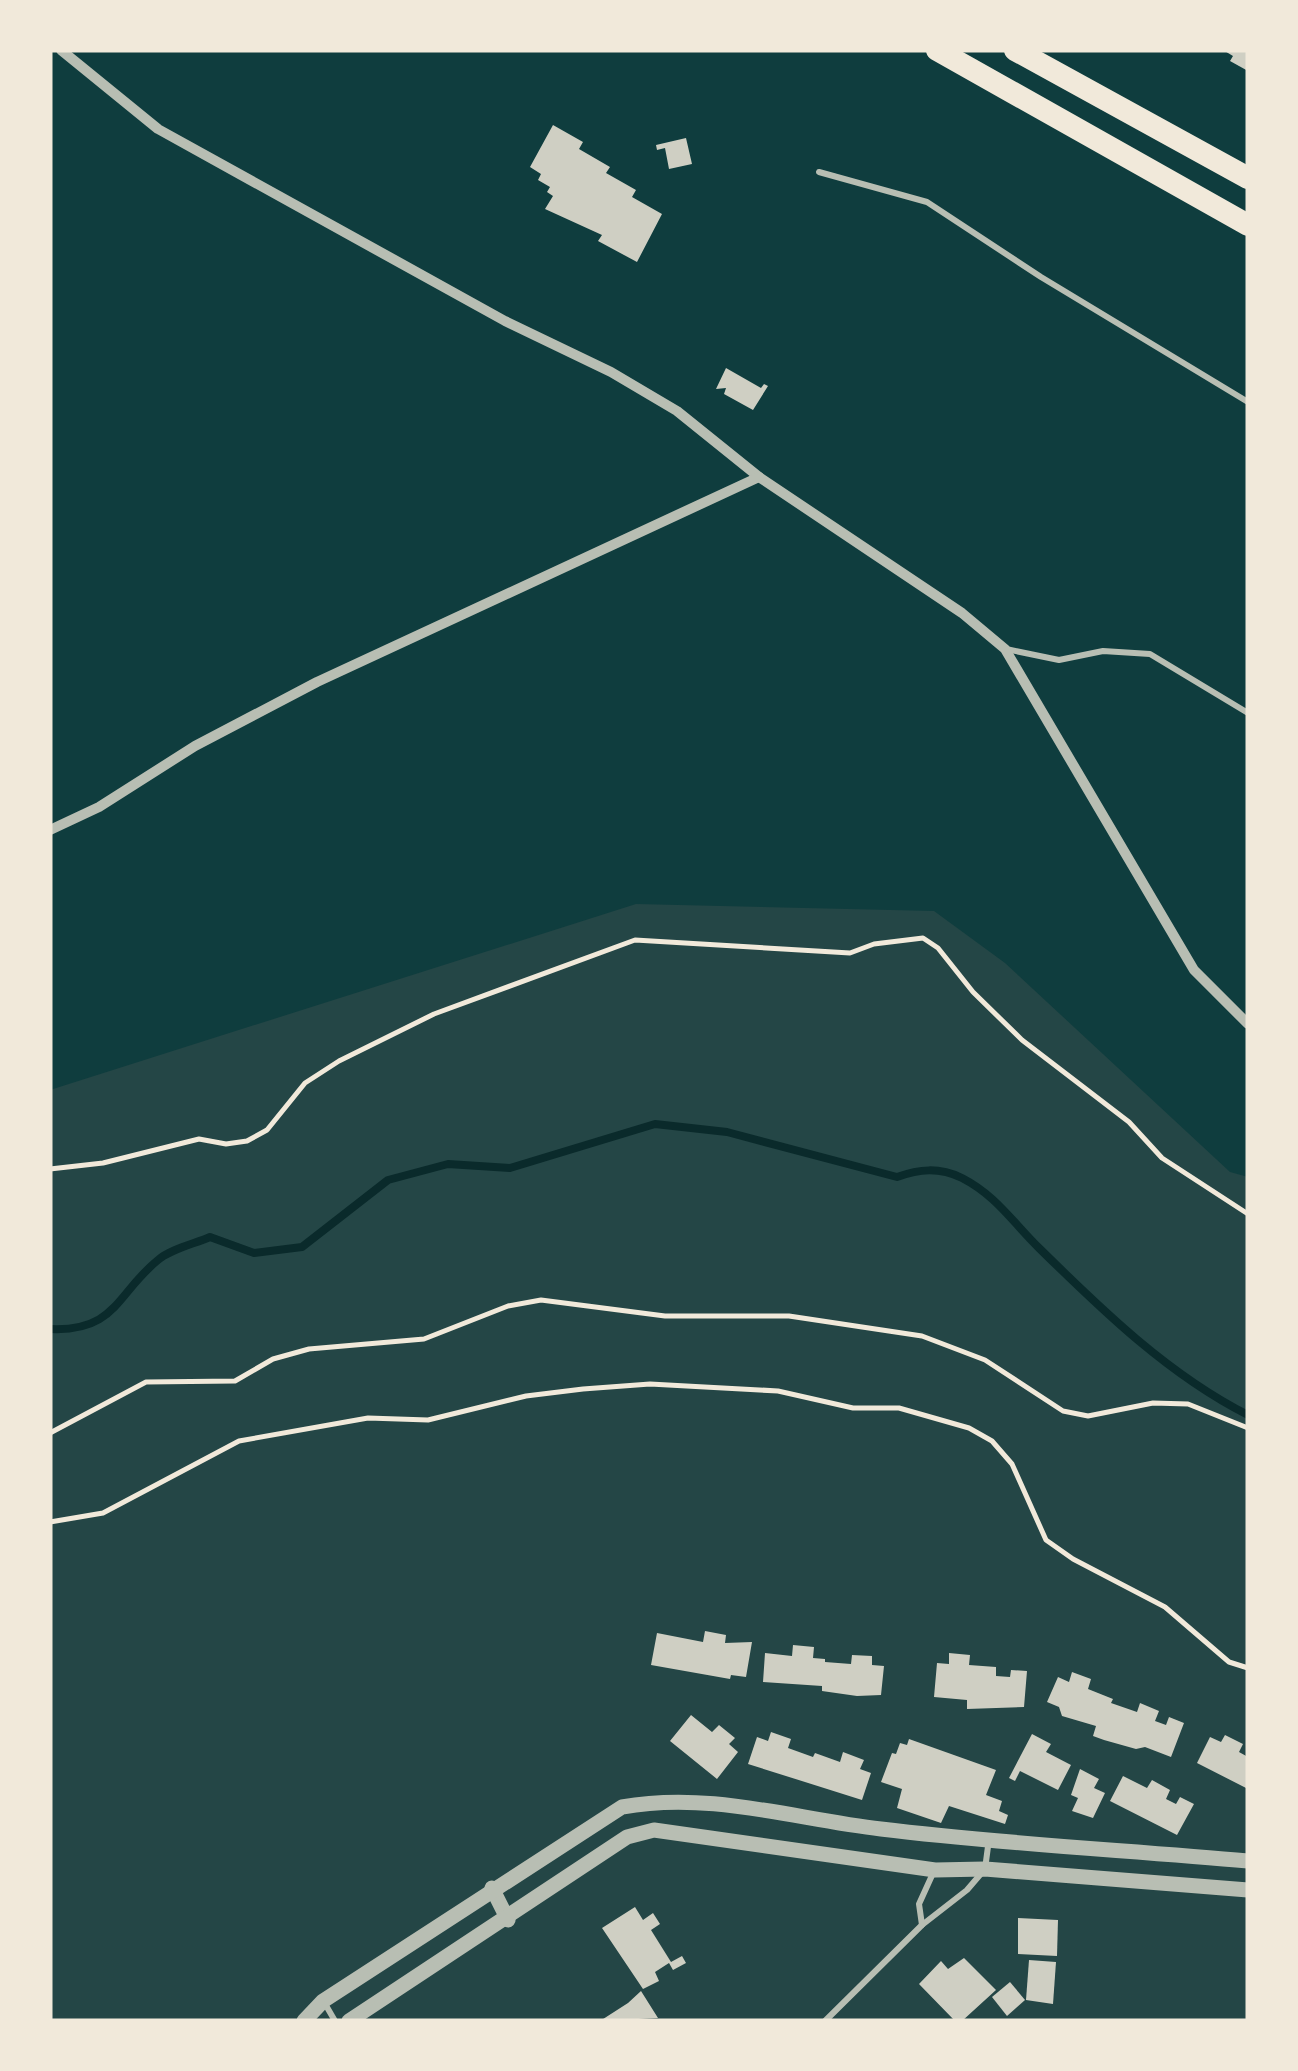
<svg xmlns="http://www.w3.org/2000/svg" width="1298" height="2071" viewBox="0 0 1298 2071" font-family="'Fira Sans Condensed',sans-serif">
	<rect width="100%" height="100%" fill="#0f3d3e"/>
	<path fill="#244646" d="M636,904L934,911L1005,963L1230,1172L1248,1177V2021H50V1090Z"/>
	<g fill="none" stroke-linecap="round" stroke-linejoin="round">
		<path stroke="#0a2a2b" stroke-width="8" d="M50,1329C116,1332 116,1294 158,1260C171,1249 194,1244 210,1237L254,1253L302,1247L388,1180L448,1164L510,1168L655,1124L727,1132L897,1177C919,1169 939,1167 962,1178C997,1196 1013,1223 1040,1249C1103,1311 1169,1375 1248,1415"/>
	</g>
	<g fill="#cfcfc3">
		<path d="M1223,50H1248V71L1230,61L1233,56Z"/>
		<path d="M553,125L583,142L579,149L610,167L606,173L636,190L632,197L662,214L637,262L598,241L602,235L545,209L553,196L547,192L550,187L538,180L541,174L530,167Z"/>
		<path d="M686,138L692,164L669,169L665,148L657,150L656,145Z"/>
		<path d="M726,368L761,388L764,384L768,386L753,410L724,394L726,388L716,389Z"/>
		<path d="M705,1631L726,1635L725,1643L752,1642L746,1677L731,1675L730,1679L651,1665L657,1633L703,1642Z"/>
		<path d="M793,1645L814,1647L813,1658L825,1659V1662L851,1664L852,1655L872,1656V1665L884,1666L881,1695L857,1696L822,1691V1686L763,1682L765,1653L792,1656Z"/>
		<path d="M949,1653L970,1655L969,1665L996,1667V1676L1010,1677L1011,1670L1027,1671L1024,1707L967,1709V1700L934,1697L937,1663L949,1664Z"/>
		<path d="M1072,1672L1091,1679L1088,1689L1113,1699L1111,1703L1137,1712L1140,1703L1159,1711L1155,1721L1166,1725L1169,1717L1184,1723L1171,1757L1145,1747L1136,1749L1104,1740L1093,1736L1096,1726L1062,1716L1059,1707L1047,1702L1058,1677L1069,1682Z"/>
		<path d="M691,1715L712,1732L719,1725L735,1738L729,1744L738,1752L717,1779L670,1741Z"/>
		<path d="M771,1732L791,1739L788,1748L813,1757L815,1753L840,1762L843,1752L864,1760L860,1769L871,1773L862,1800L748,1764L757,1737L768,1741Z"/>
		<path d="M1032,1734L1051,1744L1046,1752L1071,1765L1058,1790L1020,1771L1015,1781L1009,1778Z"/>
		<path d="M1225,1735L1243,1744L1239,1752L1248,1757V1789L1197,1763L1210,1737L1221,1742Z"/>
		<path d="M909,1739L996,1770L986,1795L1002,1801L999,1811L1008,1815L1005,1824L949,1806L941,1823L897,1808L902,1789L881,1782L892,1753L896,1754L900,1743L907,1745Z"/>
		<path d="M1080,1769L1099,1779L1094,1788L1105,1793L1093,1818L1072,1811L1078,1798L1071,1795Z"/>
		<path d="M1123,1776L1147,1788L1152,1780L1170,1790L1166,1799L1176,1804L1180,1797L1194,1804L1177,1835L1110,1801Z"/>
		<path d="M635,1907L643,1920L653,1913L660,1924L651,1930L671,1962L682,1956L686,1963L673,1970L669,1963L655,1972L659,1981L643,1989L602,1928Z"/>
		<path d="M1018,1918L1058,1920L1057,1956L1018,1954Z"/>
		<path d="M964,1958L996,1990L962,2021H955L919,1984L941,1961L948,1969Z"/>
		<path d="M1029,1960L1056,1962L1053,2004L1026,2000Z"/>
		<path d="M1010,1982L1025,2000L1007,2016L992,1997Z"/>
		<path d="M641,1991L658,2018L600,2021L628,2003Z"/>
	</g>
	<g fill="none" stroke-linecap="round" stroke-linejoin="round">
		<g stroke="#f1e9da" stroke-width="5">
			<path d="M50,1169L103,1163L199,1139L226,1144L247,1141L267,1130L305,1083L339,1061L434,1014L635,940L850,953L874,944L923,938L938,948L973,992L1022,1040L1129,1122L1162,1158L1248,1214"/>
			<path d="M50,1433L146,1382L235,1381L273,1359L309,1349L424,1339L508,1306L541,1300L665,1316H789L922,1336L985,1360L1063,1411L1088,1416L1153,1403L1188,1404L1248,1428"/>
			<path d="M50,1522L103,1513L239,1441L368,1418L428,1420L526,1396L583,1389L650,1384L778,1391L853,1408H899L969,1428L992,1441L1012,1464L1046,1540L1073,1559L1165,1607L1229,1662L1248,1668"/>
		</g>
		<g stroke="#b8beb3" stroke-width="6">
			<path d="M819,172L927,202L1041,277L1248,402"/>
			<path d="M1006,649L1059,660L1103,651L1150,654L1248,713"/>
			<path d="M922,1925L919,1904L934,1871"/>
			<path d="M324,2002L335,2021"/>
			<path d="M825,2021L922,1925L967,1890L985,1869L989,1839"/>
		</g>
		<g stroke="#b8beb3" stroke-width="10">
			<path d="M61,50L158,129L505,321L611,372L677,411L759,477L962,613L1005,649L1194,970L1248,1024"/>
			<path d="M50,830L99,807L195,746L317,682L759,477"/>
		</g>
		<g stroke="#b8beb3" stroke-width="15">
			<path d="M492,1888L508,1920"/>
			<path d="M304,2021L323,2001L622,1807C710,1791 794,1819 881,1829C1002,1844 1126,1850 1248,1861"/>
			<path d="M349,2021L627,1837L654,1830L935,1870L985,1869L1248,1890"/>
		</g>
		<g stroke="#f1e9da" stroke-width="22">
			<path d="M937,50L1248,225"/>
			<path d="M1015,50L1248,178"/>
		</g>
	</g>
	<rect width="1298" height="2071" fill="none" stroke="#f1e9da" stroke-width="105"/>
</svg>
